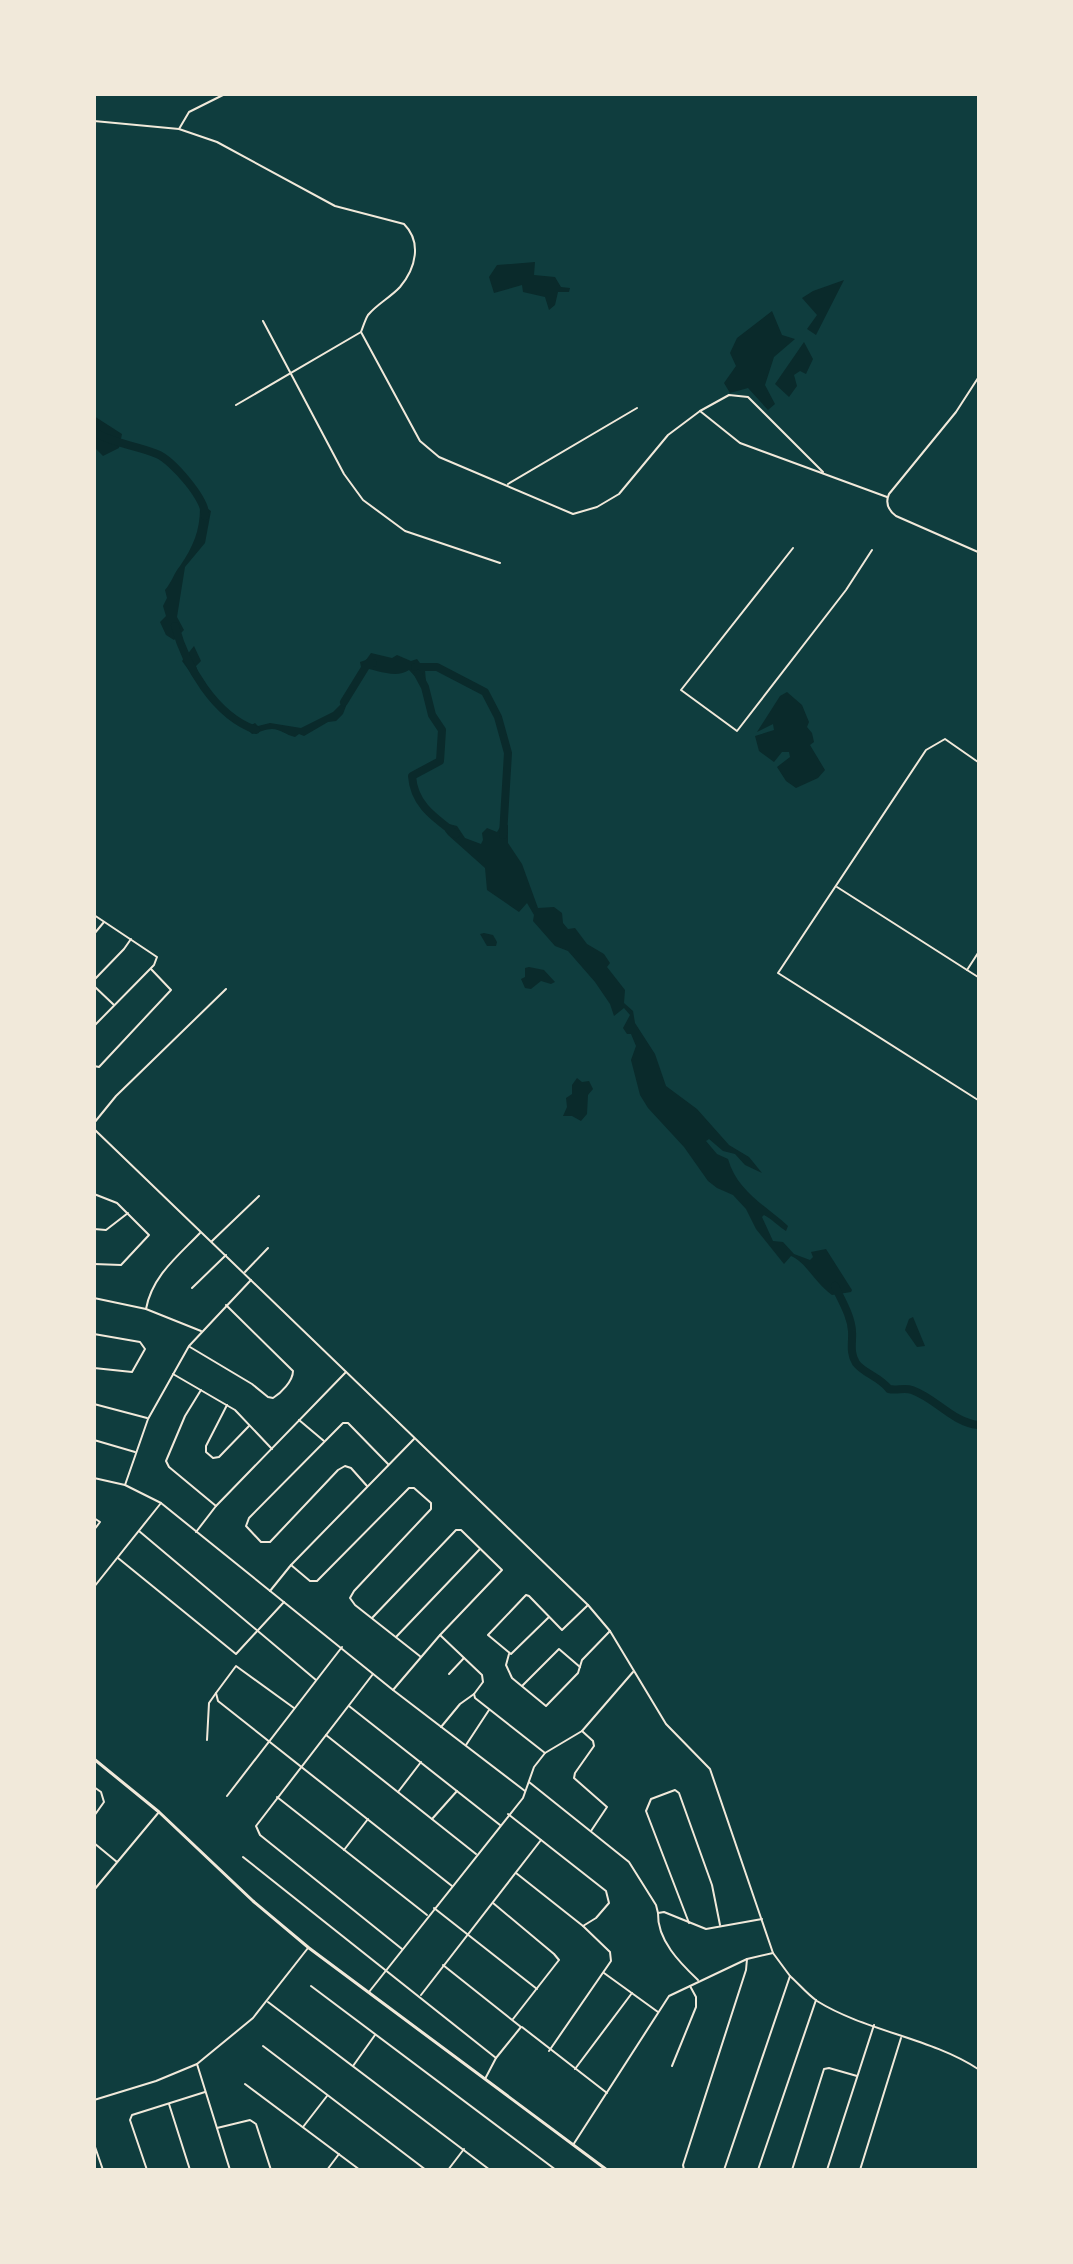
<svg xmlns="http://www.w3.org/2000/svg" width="1073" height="2264" viewBox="0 0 1073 2264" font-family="'Fira Sans Condensed',sans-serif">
	<rect width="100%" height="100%" fill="#0f3d3e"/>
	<g fill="#0a2a2b">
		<path d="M535,262L534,275L555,277L561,287L570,288L569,292H558L555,305L549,310L545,297L523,292L522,285L494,293L489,277L497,265Z"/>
		<path d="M844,280L816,335L807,329L817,315L802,298L813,291Z"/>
		<path d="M772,311L782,335L795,339L774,357L765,385L775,404L768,410L748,388L730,393L724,383L736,366L730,353L737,338Z"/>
		<path d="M804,342L813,359L806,374L800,371L794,375L797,386L789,397L775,384Z"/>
		<path d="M94,416L122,434L119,448L103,456L95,448Z"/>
		<path d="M205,507L211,511L205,543L185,567L177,617L184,630L174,640L166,635L160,622L166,616L163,606L167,598L165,590C172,582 174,573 180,566C193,547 200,531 200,508Z"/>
		<path d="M194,646L201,661L196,666L200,678L195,679L182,661Z"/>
		<path d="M371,653L392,658L397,655L411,661L417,659L425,670L426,682L422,684L409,670C396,679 376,670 361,667L360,662L366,660Z"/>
		<path d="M787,692L802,705L809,722L807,727L812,733L814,742L810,745L825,770L818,778L796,788L786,781L777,767L790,757L789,752H782L774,762L759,751L755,736L774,730L773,724L757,732L780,696Z"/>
		<path d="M351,693L343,714L336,721L328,722L304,736L299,734L295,737C286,735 280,729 272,729C265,729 258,733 252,734L246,728L255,723L258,726L270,723L301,728L333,712L341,704L344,695Z"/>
		<path d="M449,824L457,826L465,838L481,844L483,840L482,833L487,828L497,832L502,824L508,825V843L522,864L538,908L554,907L562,913L563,923L568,929L575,928L587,944L604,954L610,963L607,967L625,990L624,1003L633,1011L635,1023L655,1054L666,1086L697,1109L729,1145L749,1157L762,1173L745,1165L735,1154L723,1151L709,1139L706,1141L717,1154L728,1159C737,1191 765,1205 788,1226L786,1231C778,1226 772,1219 764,1215L762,1217L773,1241L783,1242L794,1254L810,1260L813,1257L811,1252L826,1249L852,1290L851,1292L832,1295C815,1283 806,1262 791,1256L784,1264L756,1229L746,1209L733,1195L717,1188L708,1181L684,1147L648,1108L640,1095L631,1060L636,1046L631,1034H627L623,1028L630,1015L624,1008L614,1016L610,1004L595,982L568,951L555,946L533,921L534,915L527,903L519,912L487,890L485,868L448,835L445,831Z"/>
		<path d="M484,933L493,935L497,942L496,946H487L480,934Z"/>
		<path d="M529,967L544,970L555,982L551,984L541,981L531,989L525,988L521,979L525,977V968Z"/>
		<path d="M577,1078L582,1082L589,1081L593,1089L588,1095L587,1114L581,1121L572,1116H563L567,1107L566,1098L572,1094V1085Z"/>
		<path d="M913,1317L925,1346L917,1347L905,1330L909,1319Z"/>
	</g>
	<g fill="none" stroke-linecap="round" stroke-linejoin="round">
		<g stroke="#0a2a2b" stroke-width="8">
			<path d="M94,432C114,444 136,445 157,454C172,460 207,500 205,516"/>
			<path d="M175,626C186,666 215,716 256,730"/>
			<path d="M415,667H437L485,692L498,717L508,753L503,835"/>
			<path d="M418,674L425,687L432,715L442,730L440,761L412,776C414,805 435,818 456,834"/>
			<path d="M344,702L368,663H373"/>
			<path d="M835,1286C841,1300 851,1315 852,1331C853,1341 849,1352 856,1363C863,1373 880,1377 889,1389C897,1391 904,1387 912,1390C937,1399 952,1422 978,1425"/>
		</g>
		<g stroke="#f1e9da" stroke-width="2">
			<path d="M94,121L179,129L217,142L335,206L404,224C422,242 416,268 400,287C391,297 377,304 368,315C365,320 363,327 361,332L420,441L439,457L573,514L597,507L619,494L668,435L700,411L740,443L887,497"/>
			<path d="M179,129L189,112L225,94"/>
			<path d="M263,321L344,474L363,500L405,531L500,563"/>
			<path d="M978,378L956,412L889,494C885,503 888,510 896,516L978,552"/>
			<path d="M236,405L361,332"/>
			<path d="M700,411L729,395L748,397L823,472"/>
			<path d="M508,484L637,408"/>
			<path d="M793,548L681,690L737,731L846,590L872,550"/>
			<path d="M978,762L945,739L926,750L778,973L978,1100"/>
			<path d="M837,887L978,977"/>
			<path d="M94,915L157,957L154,965L94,1026"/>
			<path d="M94,934L104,922"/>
			<path d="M967,970L978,953"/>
			<path d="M94,980L124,949L131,939"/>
			<path d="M94,986L114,1005"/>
			<path d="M94,1066L99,1067L171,990L151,969"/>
			<path d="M94,1123L116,1096L226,989"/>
			<path d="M94,1129L588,1605L610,1631L666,1724L710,1769L773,1953L747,1959L669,1996L573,2145"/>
			<path d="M94,1194L117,1203L149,1235L121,1265L94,1264"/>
			<path d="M94,1229L106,1230L128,1213"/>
			<path d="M212,1241L259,1196"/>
			<path d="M245,1272L268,1248"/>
			<path d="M192,1288L226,1255"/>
			<path d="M94,1298L146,1309L201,1331"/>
			<path d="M146,1309C152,1276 178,1256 200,1233"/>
			<path d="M94,1334L140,1342L145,1349L132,1372L94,1368"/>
			<path d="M190,1347L252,1384L268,1397L273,1398C281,1393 293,1381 293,1371L226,1305"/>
			<path d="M173,1374L235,1410L272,1449"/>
			<path d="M201,1390L185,1416L166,1461L169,1467L216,1506"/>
			<path d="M94,1404L147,1418"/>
			<path d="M227,1405L206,1446V1452L213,1458L219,1457L249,1426"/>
			<path d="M299,1420L324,1441"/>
			<path d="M94,1440L135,1452"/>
			<path d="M94,1478L125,1485L161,1503L393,1690L525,1791"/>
			<path d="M125,1485L148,1419L189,1346L251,1280"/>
			<path d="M367,1486L351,1468L345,1466L338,1470L270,1542H261L246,1526L249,1518L343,1423H348L388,1464"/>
			<path d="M94,1518L100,1522L94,1530"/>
			<path d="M139,1531L316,1680"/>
			<path d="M196,1532L216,1506L346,1372"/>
			<path d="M118,1558L236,1654L284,1602"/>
			<path d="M291,1565L310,1581H317L409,1488H414L431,1503V1509L354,1591L350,1598L355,1605L421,1657"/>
			<path d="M94,1587L161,1503"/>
			<path d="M270,1591L291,1565L414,1439"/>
			<path d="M549,1617L511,1654L488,1635L526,1595L529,1596L562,1630L588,1605"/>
			<path d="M372,1618L456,1530H461L502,1570L440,1635L393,1690"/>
			<path d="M440,1635L482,1675L483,1682L474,1694L475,1698L545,1753"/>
			<path d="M396,1637L480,1549"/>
			<path d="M509,1654L506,1665L512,1678L546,1706L578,1673L582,1660L610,1631"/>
			<path d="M373,1674L256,1826L260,1835L402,1949"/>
			<path d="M449,1674L464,1658"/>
			<path d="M522,1686L559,1649L580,1667"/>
			<path d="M349,1706L500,1825"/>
			<path d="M294,1708L236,1666L216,1693L218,1701L452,1886"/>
			<path d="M441,1727L460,1704L474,1694"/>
			<path d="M582,1731L593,1741L594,1746L575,1773L574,1778L607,1807L591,1831"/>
			<path d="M326,1735L476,1854"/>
			<path d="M207,1740L209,1703L216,1693"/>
			<path d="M466,1745L489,1710"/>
			<path d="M529,1782L629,1862L656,1905L658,1913"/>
			<path d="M94,1787L101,1792L104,1802L94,1816"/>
			<path d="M398,1792L421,1762"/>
			<path d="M227,1796L342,1647"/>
			<path d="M277,1797L427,1915"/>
			<path d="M508,1814L606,1891L609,1903L596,1918L583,1926L516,1873"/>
			<path d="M432,1819L457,1791"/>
			<path d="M94,1843L117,1862"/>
			<path d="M344,1850L368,1819"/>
			<path d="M243,1857L496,2058L521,2027L443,1965"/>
			<path d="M493,1903L554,1954L559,1960L513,2019"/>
			<path d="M434,1908L537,1989"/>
			<path d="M689,1923L646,1811L651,1799L675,1790L679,1793L712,1885L720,1925"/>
			<path d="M604,1973L658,2012"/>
			<path d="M790,1976C799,1984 807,1994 817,2001C865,2031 931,2038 978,2069"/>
			<path d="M698,1980C680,1963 657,1940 658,1913L664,1912L706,1929L762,1919"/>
			<path d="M311,1986L556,2170"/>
			<path d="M369,1992L523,1798L534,1767L545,1753L582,1731L633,1672"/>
			<path d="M421,1995L541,1840"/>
			<path d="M268,2002L490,2170"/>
			<path d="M522,2027L607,2093"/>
			<path d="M263,2046L426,2170"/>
			<path d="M549,2051L611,1961L610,1952L583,1926"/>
			<path d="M197,2064L230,2170"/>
			<path d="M353,2066L375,2035"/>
			<path d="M672,2066L696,2007V1997L690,1986"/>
			<path d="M575,2069L632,1993"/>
			<path d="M485,2079L496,2058"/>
			<path d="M245,2084L360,2170"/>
			<path d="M94,2100L156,2081L197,2064L253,2018L308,1948"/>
			<path d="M169,2104L190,2170"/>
			<path d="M303,2127L327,2096"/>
			<path d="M217,2128L250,2120L256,2124L271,2170"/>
			<path d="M147,2170L130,2120L132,2115L205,2092"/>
			<path d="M327,2170L339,2154"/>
			<path d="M448,2170L464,2149"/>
			<path d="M684,2170L683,2165L746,1970L747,1959"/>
			<path d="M724,2170L790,1976L773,1953"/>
			<path d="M758,2170L816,2000"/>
			<path d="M792,2170L824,2069L829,2068L857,2076"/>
			<path d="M827,2170L874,2025"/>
			<path d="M860,2170L901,2038"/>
		</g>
		<g stroke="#f1e9da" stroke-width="2">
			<path d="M94,1890L159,1812"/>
			<path d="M94,2144L103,2170"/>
		</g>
		<path stroke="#f1e9da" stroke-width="3" d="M94,1759L159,1812L253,1901L309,1948L607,2170"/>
	</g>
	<rect width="1073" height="2264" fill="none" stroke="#f1e9da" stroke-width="192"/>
</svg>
